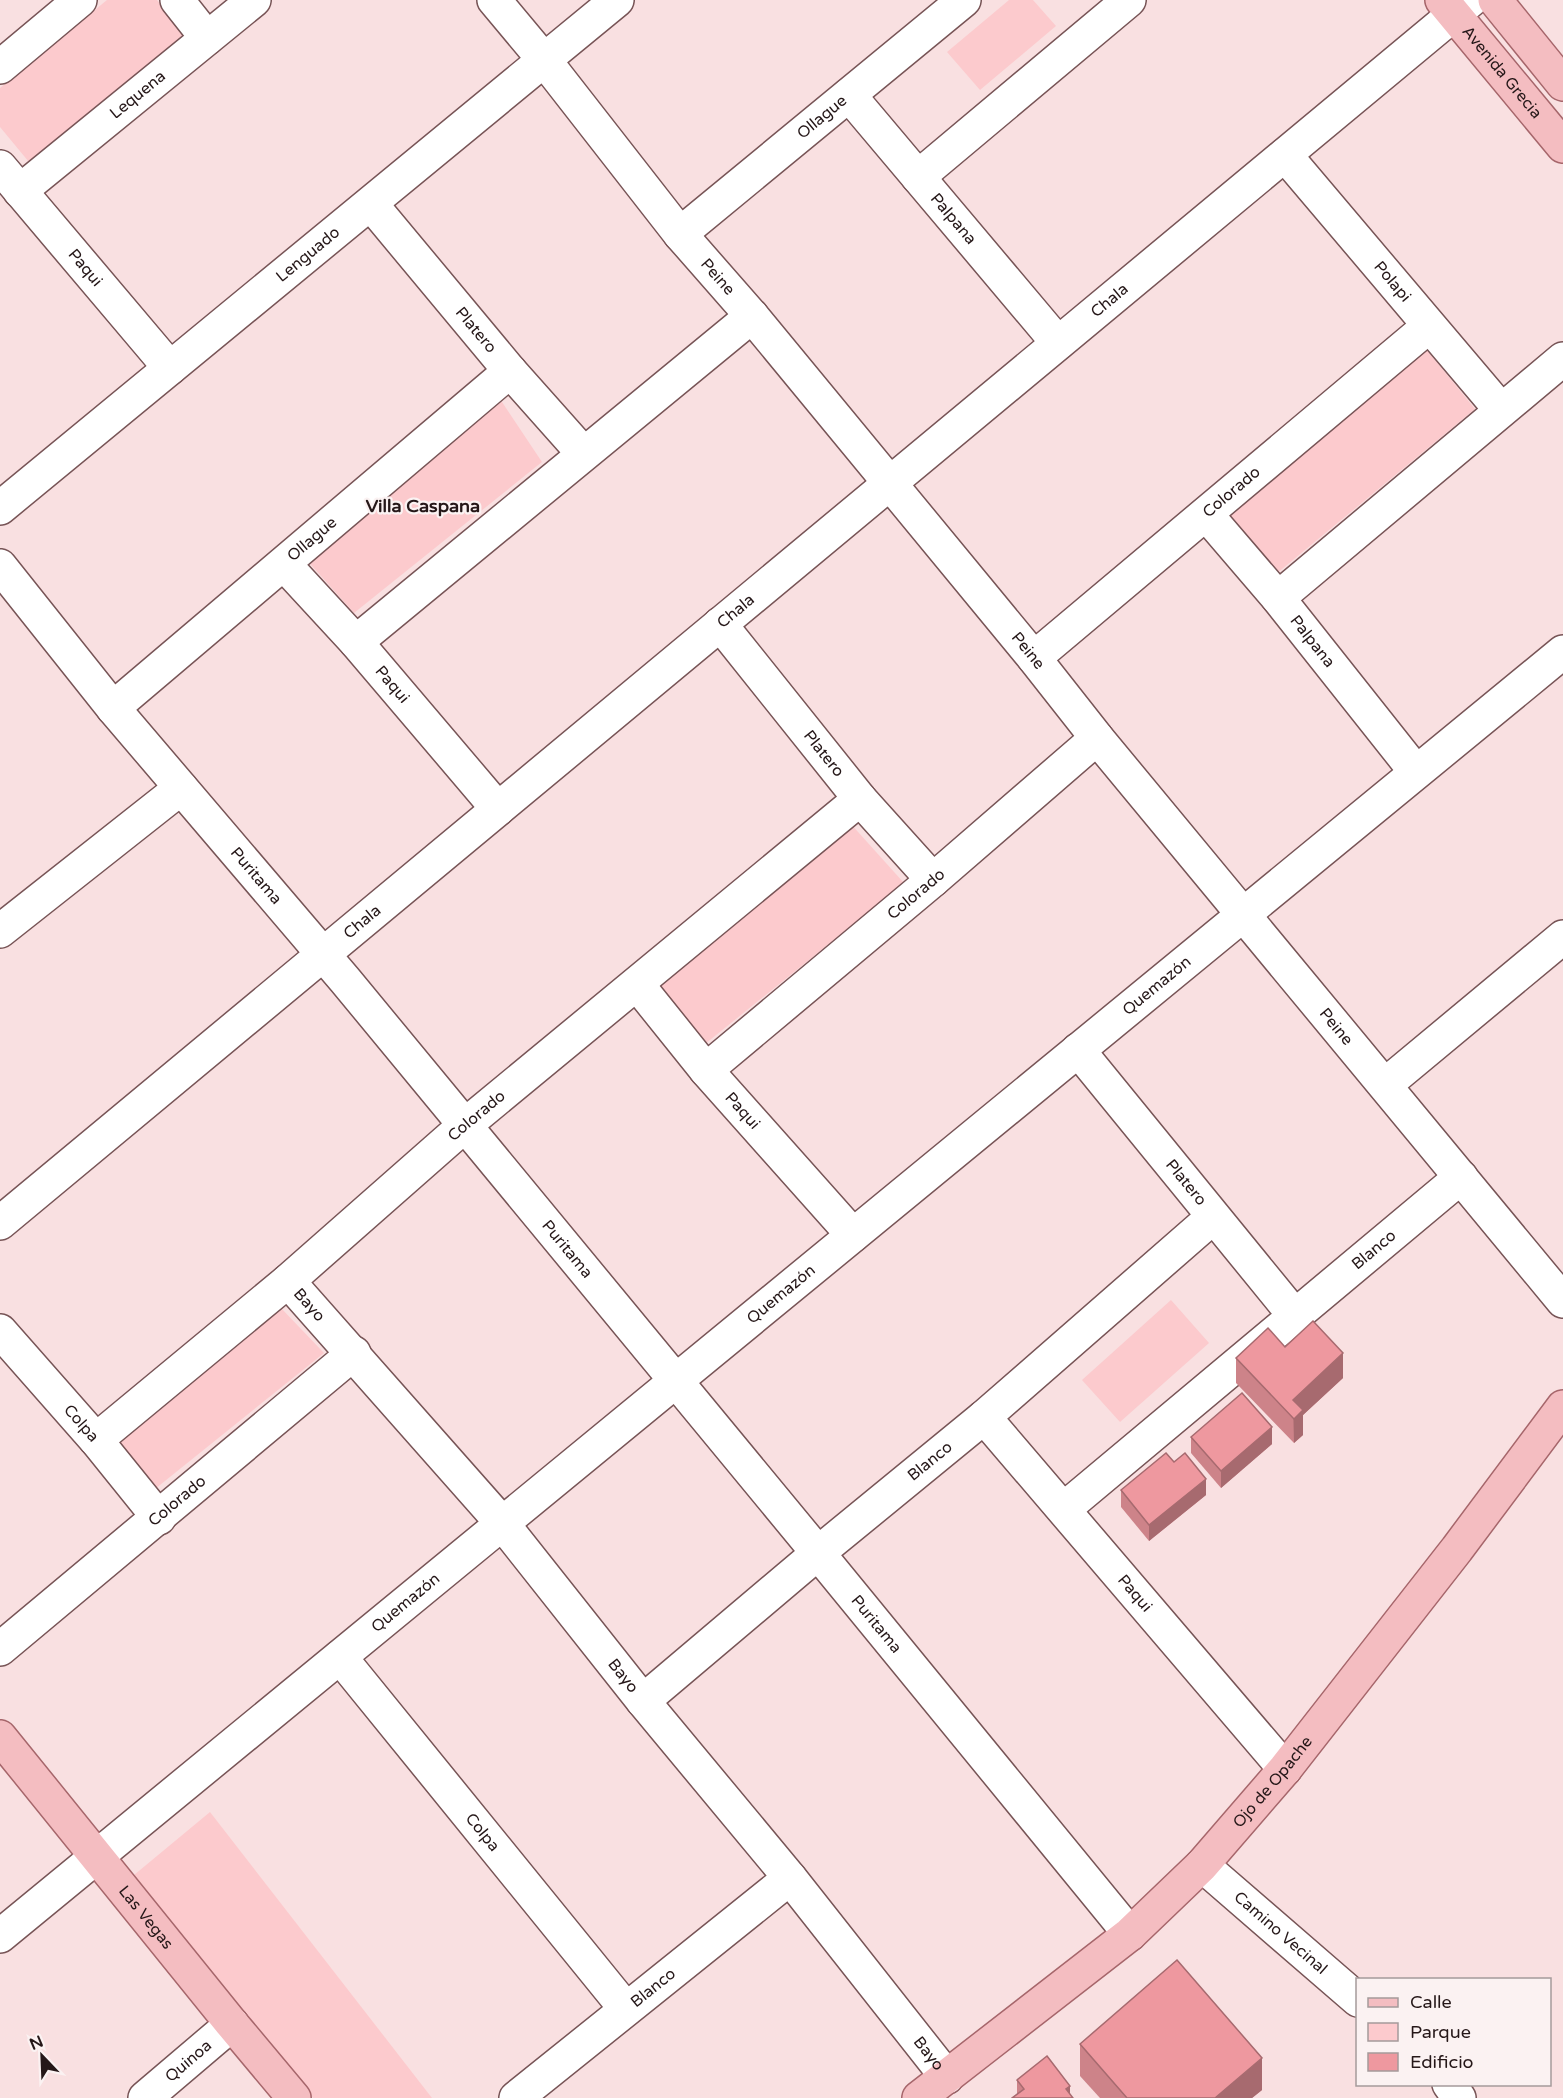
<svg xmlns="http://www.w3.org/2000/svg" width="1563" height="2098" viewBox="0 0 1563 2098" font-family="'Varela Round',sans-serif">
	<rect width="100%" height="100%" fill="#f9e0e1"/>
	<g fill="#fccacd">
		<path d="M107,0H157L185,34L29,162L0,127V88Z"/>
		<path d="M1009,0H1033L1056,26L980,90L947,52Z"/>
		<path d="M1422,344L1475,409L1270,579L1216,512Z"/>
		<path d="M496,393L542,462L354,613L304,557Z"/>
		<path d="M850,823L904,883L705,1044L652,984Z"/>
		<path d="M1171,1300L1209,1343L1120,1422L1082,1380Z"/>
		<path d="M280,1307L324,1353L150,1493L106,1445Z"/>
		<path d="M210,1812L432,2098H313L134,1875Z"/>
	</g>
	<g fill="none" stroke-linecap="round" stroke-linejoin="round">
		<defs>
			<g id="minor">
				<path d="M177,0L207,38"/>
				<path id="s1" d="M494,0L545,61L680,234L752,316L1034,658L1097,738L1563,1301"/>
				<path d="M0,67L80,0"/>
				<path id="s2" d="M849,95L1058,343"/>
				<path id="s3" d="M1285,155L1501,410"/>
				<path id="s4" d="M0,167L170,368"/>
				<path d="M918,177L1129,0"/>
				<path id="s5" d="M20,191L254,0"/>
				<path id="s6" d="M371,204L510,371L583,453"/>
				<path id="s7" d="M680,234L964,0"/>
				<path id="s8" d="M0,508L617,0"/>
				<path id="s9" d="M1206,514L1278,598L1416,772"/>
				<path id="s10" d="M284,564L356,642L498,809"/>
				<path id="s11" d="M0,566L113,708L345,980L818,1553L1130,1934"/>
				<path d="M1278,598L1563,359"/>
				<path id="s12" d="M720,624L860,799L933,880"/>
				<path d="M356,642L752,316"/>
				<path id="s13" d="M1034,658L1429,326"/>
				<path id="s14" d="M113,708L510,371"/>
				<path d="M0,931L181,788"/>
				<path id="s15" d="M637,984L706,1070L853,1235"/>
				<path id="s16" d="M1078,1050L1295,1316"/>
				<path id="s17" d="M706,1070L933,880L1097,738"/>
				<path d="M1385,1085L1563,937"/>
				<path id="s18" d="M0,1223L1471,0"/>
				<path id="s19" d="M288,1281L502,1523L643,1701L790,1878L947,2077"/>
				<path id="s20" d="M0,1331L96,1440L159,1518"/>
				<path id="s21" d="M984,1417L1285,1769"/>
				<path id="s22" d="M96,1440L288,1281L464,1126L860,799"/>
				<path id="s23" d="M1064,1509L1461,1177"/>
				<path id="s24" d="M0,1649L354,1353"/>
				<path id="s25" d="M340,1657L626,2009"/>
				<path id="s26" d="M643,1701L818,1553L984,1417L1213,1217"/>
				<path id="s27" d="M1202,1865L1358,2000"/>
				<path id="s28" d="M0,1936L1563,652"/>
				<path d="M1449,2084L1459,2098"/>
				<path id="s29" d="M145,2098L232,2024"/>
				<path id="s30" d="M516,2098L790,1878"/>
			</g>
			<g id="major">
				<path id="s31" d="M1442,0L1563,146"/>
				<path d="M1495,0L1563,84"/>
				<path id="s32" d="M0,1737L232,2024L294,2098"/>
				<path id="s33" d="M919,2098L1130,1934L1202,1865L1285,1769L1457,1549L1563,1407"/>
			</g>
		</defs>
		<use href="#minor" stroke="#775456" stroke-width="36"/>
		<use href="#major" stroke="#a6666b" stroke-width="36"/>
		<use href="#minor" stroke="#fff" stroke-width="33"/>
		<use href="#major" stroke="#f4bdc1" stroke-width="33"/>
	</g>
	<g fill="#cd8389">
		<path d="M1236,1358L1343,1378L1303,1415V1435L1294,1443L1236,1383Z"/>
		<path d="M1191,1437L1272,1444L1221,1488L1191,1453Z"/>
		<path d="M1174,1462L1206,1495L1149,1541L1121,1507V1490Z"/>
		<path d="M1080,2044L1262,2090L1252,2098H1100L1080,2076Z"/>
		<path d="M1017,2080L1070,2095L1017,2094Z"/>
	</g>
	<g fill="#a76a6f">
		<path d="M1343,1353V1378L1303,1415V1435L1294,1443L1293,1400Z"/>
		<path d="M1272,1427V1444L1221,1488V1471Z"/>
		<path d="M1206,1479V1495L1149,1541V1525Z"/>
		<path d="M1262,2058V2090L1252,2098H1215Z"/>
		<path d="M1070,2086V2098L1066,2089Z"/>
	</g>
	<g fill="#ee989f" stroke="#a76a6f" stroke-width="1.5">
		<path d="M1313,1321L1343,1353L1293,1400L1303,1410L1294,1419L1236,1358L1268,1328L1285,1347Z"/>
		<path d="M1242,1393L1272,1427L1221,1471L1191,1437Z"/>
		<path d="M1166,1453L1174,1462L1185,1453L1206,1479L1149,1525L1121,1490Z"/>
		<path d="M1177,1960L1262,2058L1215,2098H1127L1080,2044Z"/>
		<path d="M1047,2056L1070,2086L1066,2089L1073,2098H1012L1024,2089L1017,2080Z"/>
	</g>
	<g text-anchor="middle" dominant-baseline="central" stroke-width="4.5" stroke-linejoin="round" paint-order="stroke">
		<g font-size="16" fill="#251718" stroke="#fbf2f2">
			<text stroke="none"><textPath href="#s31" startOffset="94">Avenida Grecia</textPath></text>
			<text stroke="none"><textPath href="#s5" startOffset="152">Lequena</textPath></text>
			<text stroke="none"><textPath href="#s7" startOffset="184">Ollague</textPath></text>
			<text stroke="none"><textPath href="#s2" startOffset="162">Palpana</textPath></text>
			<text stroke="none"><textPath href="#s8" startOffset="399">Lenguado</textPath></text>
			<text stroke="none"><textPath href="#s4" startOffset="132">Paqui</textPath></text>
			<text stroke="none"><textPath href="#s1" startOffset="356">Peine</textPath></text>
			<text stroke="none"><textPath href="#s3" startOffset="166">Polapi</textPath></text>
			<text stroke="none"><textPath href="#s18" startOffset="1443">Chala</textPath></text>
			<text stroke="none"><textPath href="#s6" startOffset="164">Platero</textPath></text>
			<text stroke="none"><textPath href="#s13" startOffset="258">Colorado</textPath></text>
			<text stroke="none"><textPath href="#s14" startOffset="261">Ollague</textPath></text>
			<text stroke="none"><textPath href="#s18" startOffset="957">Chala</textPath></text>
			<text stroke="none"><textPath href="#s9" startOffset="166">Palpana</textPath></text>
			<text stroke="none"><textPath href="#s1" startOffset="842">Peine</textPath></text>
			<text stroke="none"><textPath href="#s10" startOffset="162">Paqui</textPath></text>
			<text stroke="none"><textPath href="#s12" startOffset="166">Platero</textPath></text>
			<text stroke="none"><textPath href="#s11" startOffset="402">Puritama</textPath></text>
			<text stroke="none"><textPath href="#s17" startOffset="274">Colorado</textPath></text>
			<text stroke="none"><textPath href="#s18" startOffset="471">Chala</textPath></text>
			<text stroke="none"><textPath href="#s28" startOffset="1497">Quemazón</textPath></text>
			<text stroke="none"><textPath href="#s1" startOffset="1328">Peine</textPath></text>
			<text stroke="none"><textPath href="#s15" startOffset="165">Paqui</textPath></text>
			<text stroke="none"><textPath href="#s22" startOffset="500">Colorado</textPath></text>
			<text stroke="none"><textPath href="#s16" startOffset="171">Platero</textPath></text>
			<text stroke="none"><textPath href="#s11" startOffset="888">Puritama</textPath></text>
			<text stroke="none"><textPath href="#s23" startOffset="404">Blanco</textPath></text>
			<text stroke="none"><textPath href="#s28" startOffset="1011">Quemazón</textPath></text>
			<text stroke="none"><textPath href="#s19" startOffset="32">Bayo</textPath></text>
			<text stroke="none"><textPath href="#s20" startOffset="123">Colpa</textPath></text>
			<text stroke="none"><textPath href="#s26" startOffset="374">Blanco</textPath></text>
			<text stroke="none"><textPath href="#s24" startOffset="231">Colorado</textPath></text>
			<text stroke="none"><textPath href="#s21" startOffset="232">Paqui</textPath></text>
			<text stroke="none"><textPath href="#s28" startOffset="525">Quemazón</textPath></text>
			<text stroke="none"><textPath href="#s11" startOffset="1374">Puritama</textPath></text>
			<text stroke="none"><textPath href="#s19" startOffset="518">Bayo</textPath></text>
			<text stroke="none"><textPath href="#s33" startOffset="476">Ojo de Opache</textPath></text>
			<text stroke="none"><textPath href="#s25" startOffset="226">Colpa</textPath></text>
			<text stroke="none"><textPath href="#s32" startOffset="232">Las Vegas</textPath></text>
			<text stroke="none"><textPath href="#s27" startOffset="104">Camino Vecinal</textPath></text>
			<text stroke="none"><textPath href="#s30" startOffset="176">Blanco</textPath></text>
			<text stroke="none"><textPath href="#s19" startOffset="1004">Bayo</textPath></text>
			<text stroke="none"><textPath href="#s29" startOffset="57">Quinoa</textPath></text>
		</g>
		<g font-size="18" font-weight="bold" fill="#251718" stroke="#fbf2f2">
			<text x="423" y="506">Villa Caspana</text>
		</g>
	</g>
	<rect x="1356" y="1978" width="195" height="108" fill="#fbf2f2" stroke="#a59a9b" stroke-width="1.5"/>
	<rect x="1368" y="1998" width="30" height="9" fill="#f4bdc1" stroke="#a59a9b" stroke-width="1.5"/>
	<text x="1410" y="2008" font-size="18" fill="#251718">Calle</text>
	<rect x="1368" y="2023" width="30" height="18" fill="#fccacd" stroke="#a59a9b" stroke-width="1.5"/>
	<text x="1410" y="2038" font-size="18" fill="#251718">Parque</text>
	<rect x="1368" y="2053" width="30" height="18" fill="#ee989f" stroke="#a59a9b" stroke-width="1.5"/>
	<text x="1410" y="2068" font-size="18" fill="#251718">Edificio</text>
	<g transform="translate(42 2056) rotate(337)" stroke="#fbf2f2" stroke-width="4.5" paint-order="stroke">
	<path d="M0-4.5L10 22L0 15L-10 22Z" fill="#251718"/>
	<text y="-9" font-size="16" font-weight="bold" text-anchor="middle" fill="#251718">N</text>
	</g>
</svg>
